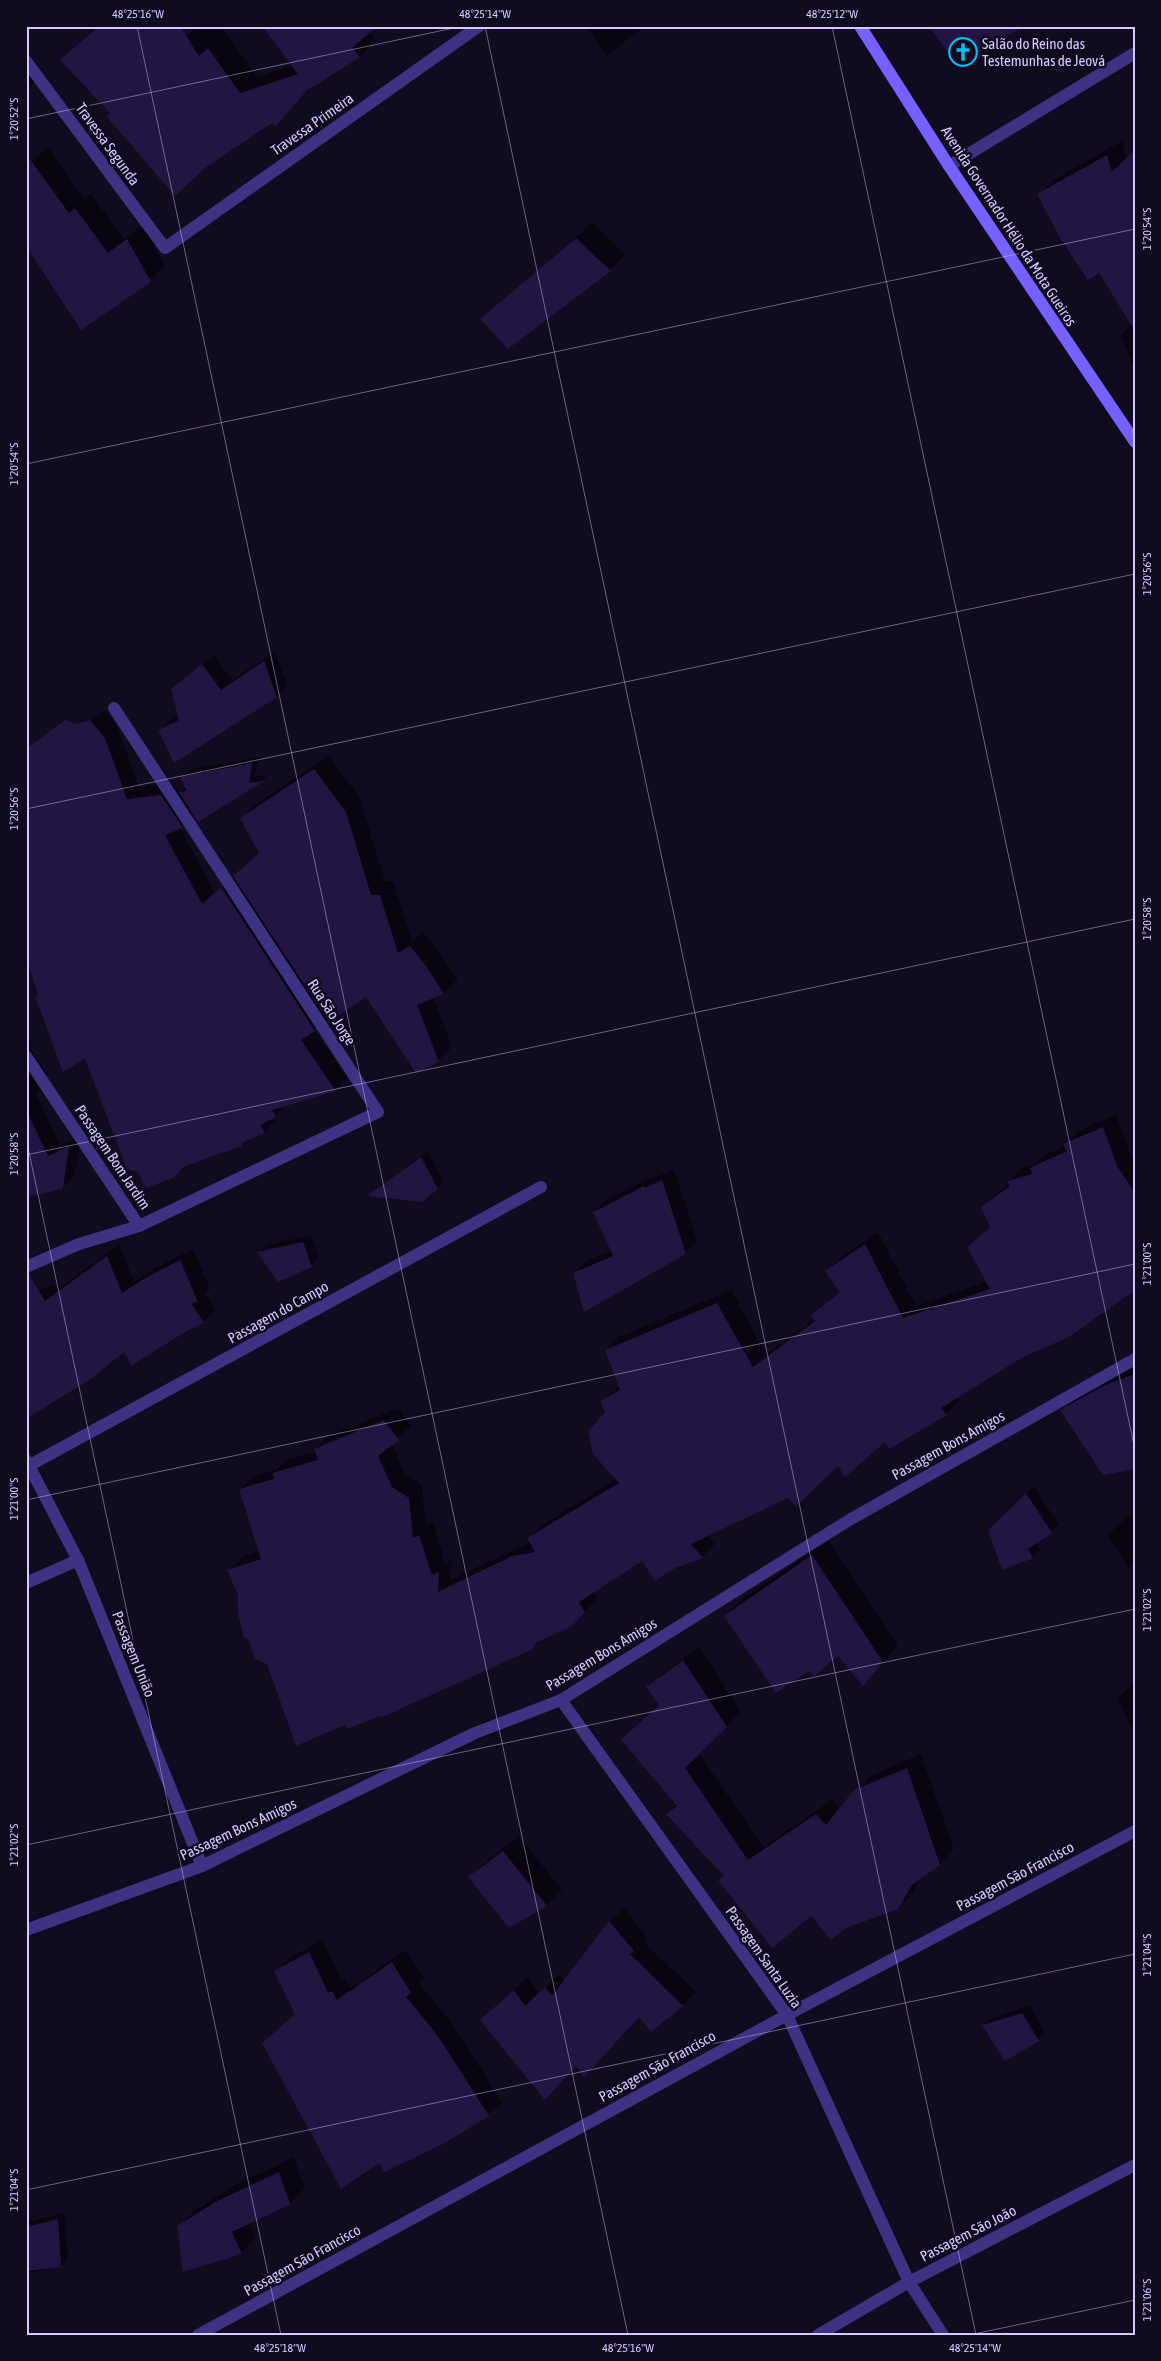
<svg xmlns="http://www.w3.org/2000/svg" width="1161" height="2361" viewBox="0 0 1161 2361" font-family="'Asap Condensed',sans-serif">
	<rect width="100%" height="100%" fill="#110b1f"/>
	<g fill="#0007">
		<path d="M98,26H187L79,78L62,60Z"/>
		<path d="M198,26H221L257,77L293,65L369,32L376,40L360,56L309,88L275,125L273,121L120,89Z"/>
		<path d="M587,26H646L606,56Z"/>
		<path d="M26,55L43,74L26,91Z"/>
		<path d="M1122,141L1127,159L1135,151V371L1121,335L1132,324L1099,271L1039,194L1053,180Z"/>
		<path d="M48,148L84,198L91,194L124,239L143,225L165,266L150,281L26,248V165Z"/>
		<path d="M592,223L625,255L610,270L508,347L482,319Z"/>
		<path d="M275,652L287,685L276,696L159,730L170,720L179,715L172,689L214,655L232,680Z"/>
		<path d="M104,710L117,726L139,787L173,783L180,793L186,786L182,777L189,770L259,757L255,776L268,775L263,780L198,820L195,814L180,828L215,893L260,852L242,818L256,804L329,756L360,798L385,881H393L412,940L424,933L458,979L444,993L433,997L452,1047L438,1061L366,995L327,1017L314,1030L347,1078L335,1090L287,1104L274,1117L276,1120L264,1132L246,1139L240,1145L39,994L26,764Z"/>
		<path d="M26,1034L30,1040V1048L48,1075L44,1078L47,1082L36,1093L60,1145L81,1136L75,1175L63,1188L26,1197Z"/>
		<path d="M1116,1114L1130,1153L1135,1160V1289L956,1397L960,1400L946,1414L889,1448L885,1440L838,1464L788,1497L707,1535L715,1544L702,1557L642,1559L593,1591L597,1598L585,1612L541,1639L530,1649L380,1715L346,1723L268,1663L229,1570L242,1557L260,1551L240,1489L254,1476L277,1469L286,1460L316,1452L315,1449L328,1436L398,1408L411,1426L392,1444L405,1474L422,1485L426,1525L433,1522L445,1563L452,1560L450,1580L531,1542L528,1538L542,1525L617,1479L607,1412L602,1402L620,1386L606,1351L619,1337L731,1290L766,1355L815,1319L813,1315L840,1291L827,1271L840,1258L878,1232L916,1306L987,1282L969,1247L991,1226L982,1207L1010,1183L1008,1181L1022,1168L1036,1164L1045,1155L1065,1146L1078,1131Z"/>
		<path d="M428,1151L444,1181L437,1188L369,1195Z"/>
		<path d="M674,1169L697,1241L685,1253L574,1273L586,1261L612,1250L594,1212L606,1200L656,1175L657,1177Z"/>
		<path d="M311,1235L319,1258L311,1266L259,1253L266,1245Z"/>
		<path d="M119,1245L134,1282L155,1268L193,1249L210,1289L205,1294L215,1310L203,1322L124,1350L26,1295L54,1284L58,1289Z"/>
		<path d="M1135,1366V1468L1062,1411L1076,1396Z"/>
		<path d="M1034,1487L1059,1525L1036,1542L1040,1550L1033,1557L1002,1569L989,1531Z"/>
		<path d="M1135,1513V1563L1128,1568L1108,1535L1122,1521Z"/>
		<path d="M828,1540L898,1646L863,1684L839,1654L810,1669L725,1616L741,1600Z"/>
		<path d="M699,1647L741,1712L699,1753L763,1847L832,1800L840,1810L870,1776L921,1754L954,1849L940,1864L922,1876L913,1892L898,1908L811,1915L725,1875L667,1814L677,1804L660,1705L648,1687L663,1673Z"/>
		<path d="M1135,1681V1735L1118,1698Z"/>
		<path d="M519,1836L562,1890L546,1905L510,1927L470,1877L485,1862Z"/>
		<path d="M624,1908L647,1937L643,1941L696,1992L682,2005L640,2015L576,2065L482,2020L528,1977L539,1993L559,1974L565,1981L610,1922Z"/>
		<path d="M322,1940L342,1981L345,1979L351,1988L406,1950L424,1978L419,1983L451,2022L502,2102L488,2115L379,2161L263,2043L296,2013L275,1972L289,1958Z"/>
		<path d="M1030,2006L1045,2033L1038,2040L983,2025L991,2018Z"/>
		<path d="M294,2157L305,2188L290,2203L250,2222L256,2238L241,2253L179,2227L194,2211L233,2186Z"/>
		<path d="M65,2213L68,2259L60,2267L26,2273V2222Z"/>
	</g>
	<g fill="#231541">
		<path d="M99,26H180L199,56L208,48L240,93L298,74L262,26H378L352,48L360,57L310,89L309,88L275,127L272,123L205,168L175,196L107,117L110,113L60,60Z"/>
		<path d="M929,26H1024L957,65Z"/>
		<path d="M1135,150V331L1099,273L1088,280L1060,238L1037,194L1107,155L1112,172Z"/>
		<path d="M26,154L69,213L75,208L108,253L127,239L151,282L81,330L26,246Z"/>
		<path d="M576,238L611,271L508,349L480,319Z"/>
		<path d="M264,661L277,697L174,763L158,730L179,720L171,689L202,664L221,690Z"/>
		<path d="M65,720L77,724L90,720L105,738L127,799L161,795L183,828L165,835L202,904L221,887L315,1031L301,1040L336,1091L272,1110L276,1117L260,1125L265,1133L243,1142L241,1146L183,1167L173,1178L146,1188L138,1172L127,1169L85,1059L63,1072L35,996L38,995L26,957V749Z"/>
		<path d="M252,763L249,783L264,781L198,822L179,792L187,791L180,777Z"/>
		<path d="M314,769L346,812L371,895H380L398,953L410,946L427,967L444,994L417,1005L439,1062L416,1073L366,997L329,1022L233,876L259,853L240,818Z"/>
		<path d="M26,1110L48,1156L69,1146L63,1189L26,1197Z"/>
		<path d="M1103,1127L1117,1166L1135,1193V1290L1069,1337L1023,1357L941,1408L947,1415L889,1449L885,1442L845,1477L838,1466L796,1506L788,1498L691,1544L703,1558L675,1568L655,1581L642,1561L579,1602L585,1612L571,1627L537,1642L531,1650L380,1718V1716L347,1729L345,1725L296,1746L267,1664L255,1659L248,1638H244L238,1613V1595L227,1570L261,1559L239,1489L274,1479L272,1473L318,1460L314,1449L384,1420L399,1440L378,1456L392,1487L409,1498L413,1538L419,1535L432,1575L439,1572L438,1592L512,1556L535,1552L527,1538L619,1483L593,1454L588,1431L605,1412L600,1401L620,1390L605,1350L717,1303L753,1367L815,1321L811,1315L840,1292L825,1271L865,1244L903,1318L990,1289L967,1247L990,1227L981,1207L1010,1186L1007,1181L1033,1174L1030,1168L1067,1151L1063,1144Z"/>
		<path d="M421,1157L438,1189L422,1202L367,1196Z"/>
		<path d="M662,1180L686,1254L584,1312L573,1273L613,1256L593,1212L644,1186L645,1188Z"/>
		<path d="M303,1242L312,1267L278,1282L257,1252Z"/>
		<path d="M107,1256L122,1293L142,1280L180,1260L198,1302L191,1303L204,1323L188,1330L131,1366L124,1352L92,1378L26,1419V1275H29L45,1301Z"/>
		<path d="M1135,1374V1469L1103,1475L1060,1410L1105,1385Z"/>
		<path d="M1026,1493L1052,1533L1028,1549L1033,1558L1002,1570L988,1530Z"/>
		<path d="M812,1555L883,1662L863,1686L838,1656L814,1676L809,1671L776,1693L724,1616Z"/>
		<path d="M683,1660L727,1727L685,1768L748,1860L816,1814L826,1825L854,1790L907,1768L940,1865L912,1885L898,1909L846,1928L831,1940L811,1916L772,1948L718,1880L724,1876L666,1814L677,1806L621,1740L659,1705L646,1687Z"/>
		<path d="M503,1851L547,1906L509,1928L468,1877Z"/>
		<path d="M609,1921L634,1951L630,1954L683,2006L651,2032L639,2017L584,2077L576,2066L545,2100L480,2020L514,1990L525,2006L545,1987L552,1996Z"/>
		<path d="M309,1952L328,1993L332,1991L337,2000L392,1962L411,1993L406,1997L438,2036L489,2116L443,2144L384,2172L379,2163L341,2189L262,2043L295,2014L274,1971Z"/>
		<path d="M1022,2013L1039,2041L1005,2061L982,2025Z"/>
		<path d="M279,2172L290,2204L232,2232L242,2254L183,2272L177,2226L217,2201Z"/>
		<path d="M58,2219L61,2267L26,2271V2227Z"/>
	</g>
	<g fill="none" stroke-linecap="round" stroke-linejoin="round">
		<g stroke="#3e3282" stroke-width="12">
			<path d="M26,61L165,248L479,26"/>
			<path d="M949,166L1135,53"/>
			<path d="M26,1056L139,1226"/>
			<path d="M26,1267L79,1244L139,1226L378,1112L114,708"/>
			<path d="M26,1460L78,1560L202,1866"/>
			<path d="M30,1465L541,1187"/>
			<path d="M26,1583L78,1560"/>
			<path d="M561,1700L787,2015L909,2282L943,2335"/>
			<path d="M26,1930L202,1866L475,1733L561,1700L851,1519L1135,1359"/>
			<path d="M198,2335L787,2015L1135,1831"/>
			<path d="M818,2335L909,2282L1135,2165"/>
		</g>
		<path stroke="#7660ff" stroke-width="12" d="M860,26L949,166L1135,442"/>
	</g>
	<path fill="none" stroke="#d5c9ff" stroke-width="1" stroke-opacity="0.45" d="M137,26L628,2335M485,26L976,2335M832,26L1135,1450M26,119L463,26M26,464L1135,229M26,809L1135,574M26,1138L281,2335M26,1155L1135,919M26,1500L1135,1264M26,1845L1135,1609M26,2190L1135,1954M969,2335L1135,2300"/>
	<defs>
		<symbol id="church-ring" viewBox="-11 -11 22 22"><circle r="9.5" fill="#110b1f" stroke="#00c0f4" stroke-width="1.5"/><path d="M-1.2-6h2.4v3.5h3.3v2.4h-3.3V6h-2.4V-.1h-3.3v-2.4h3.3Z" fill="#00c0f4"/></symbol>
	</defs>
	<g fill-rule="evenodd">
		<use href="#church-ring" x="947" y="36" width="32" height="32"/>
	</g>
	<g text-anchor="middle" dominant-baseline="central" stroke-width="5" stroke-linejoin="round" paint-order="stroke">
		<g font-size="15" fill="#d5c9ff" stroke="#110b1f" text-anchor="start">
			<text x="982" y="43">Salão do Reino das<tspan x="982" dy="17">Testemunhas de Jeová</tspan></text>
		</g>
		<g font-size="15" fill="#d5c9ff" stroke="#110b1f">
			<text transform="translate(312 124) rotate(-35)">Travessa Primeira</text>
			<text transform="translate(108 144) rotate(54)">Travessa Segunda</text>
			<text transform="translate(1009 226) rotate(57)">Avenida Governador Hélio da Mota Gueiros</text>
			<text transform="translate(332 1012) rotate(57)">Rua São Jorge</text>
			<text transform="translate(113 1157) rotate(56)">Passagem Bom Jardim</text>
			<text transform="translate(278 1312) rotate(-29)">Passagem do Campo</text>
			<text transform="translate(948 1445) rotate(-29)">Passagem Bons Amigos</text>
			<text transform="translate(134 1654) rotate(68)">Passagem União</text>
			<text transform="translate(601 1654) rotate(-31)">Passagem Bons Amigos</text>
			<text transform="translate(238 1829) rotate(-25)">Passagem Bons Amigos</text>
			<text transform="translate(1015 1876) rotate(-28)">Passagem São Francisco</text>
			<text transform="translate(764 1957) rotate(55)">Passagem Santa Luzia</text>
			<text transform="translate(657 2066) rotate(-29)">Passagem São Francisco</text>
			<text transform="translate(968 2233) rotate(-27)">Passagem São João</text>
			<text transform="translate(302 2260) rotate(-29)">Passagem São Francisco</text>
		</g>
	</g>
	<rect width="1161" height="2361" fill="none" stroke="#110b1f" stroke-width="55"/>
	<rect x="28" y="28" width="1106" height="2306" fill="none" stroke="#d5c9ff" stroke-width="2"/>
	<g font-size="12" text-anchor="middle" fill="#d5c9ff">
		<text x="138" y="18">48°25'16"W</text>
		<text x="485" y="18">48°25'14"W</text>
		<text x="832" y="18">48°25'12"W</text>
		<text transform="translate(14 119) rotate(-90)" y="4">1°20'52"S</text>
		<text transform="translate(1147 229) rotate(-90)" y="4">1°20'54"S</text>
		<text transform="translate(14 464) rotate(-90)" y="4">1°20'54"S</text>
		<text transform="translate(1147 574) rotate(-90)" y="4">1°20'56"S</text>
		<text transform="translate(14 809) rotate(-90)" y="4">1°20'56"S</text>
		<text transform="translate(1147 919) rotate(-90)" y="4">1°20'58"S</text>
		<text transform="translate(14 1154) rotate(-90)" y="4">1°20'58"S</text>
		<text transform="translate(1147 1264) rotate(-90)" y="4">1°21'00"S</text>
		<text transform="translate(14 1499) rotate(-90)" y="4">1°21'00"S</text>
		<text transform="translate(1147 1610) rotate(-90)" y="4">1°21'02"S</text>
		<text transform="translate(14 1845) rotate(-90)" y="4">1°21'02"S</text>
		<text transform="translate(1147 1955) rotate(-90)" y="4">1°21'04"S</text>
		<text transform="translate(14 2190) rotate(-90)" y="4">1°21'04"S</text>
		<text transform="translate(1147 2300) rotate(-90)" y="4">1°21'06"S</text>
		<text x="280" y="2352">48°25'18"W</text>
		<text x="628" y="2352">48°25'16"W</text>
		<text x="975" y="2352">48°25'14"W</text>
	</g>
</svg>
